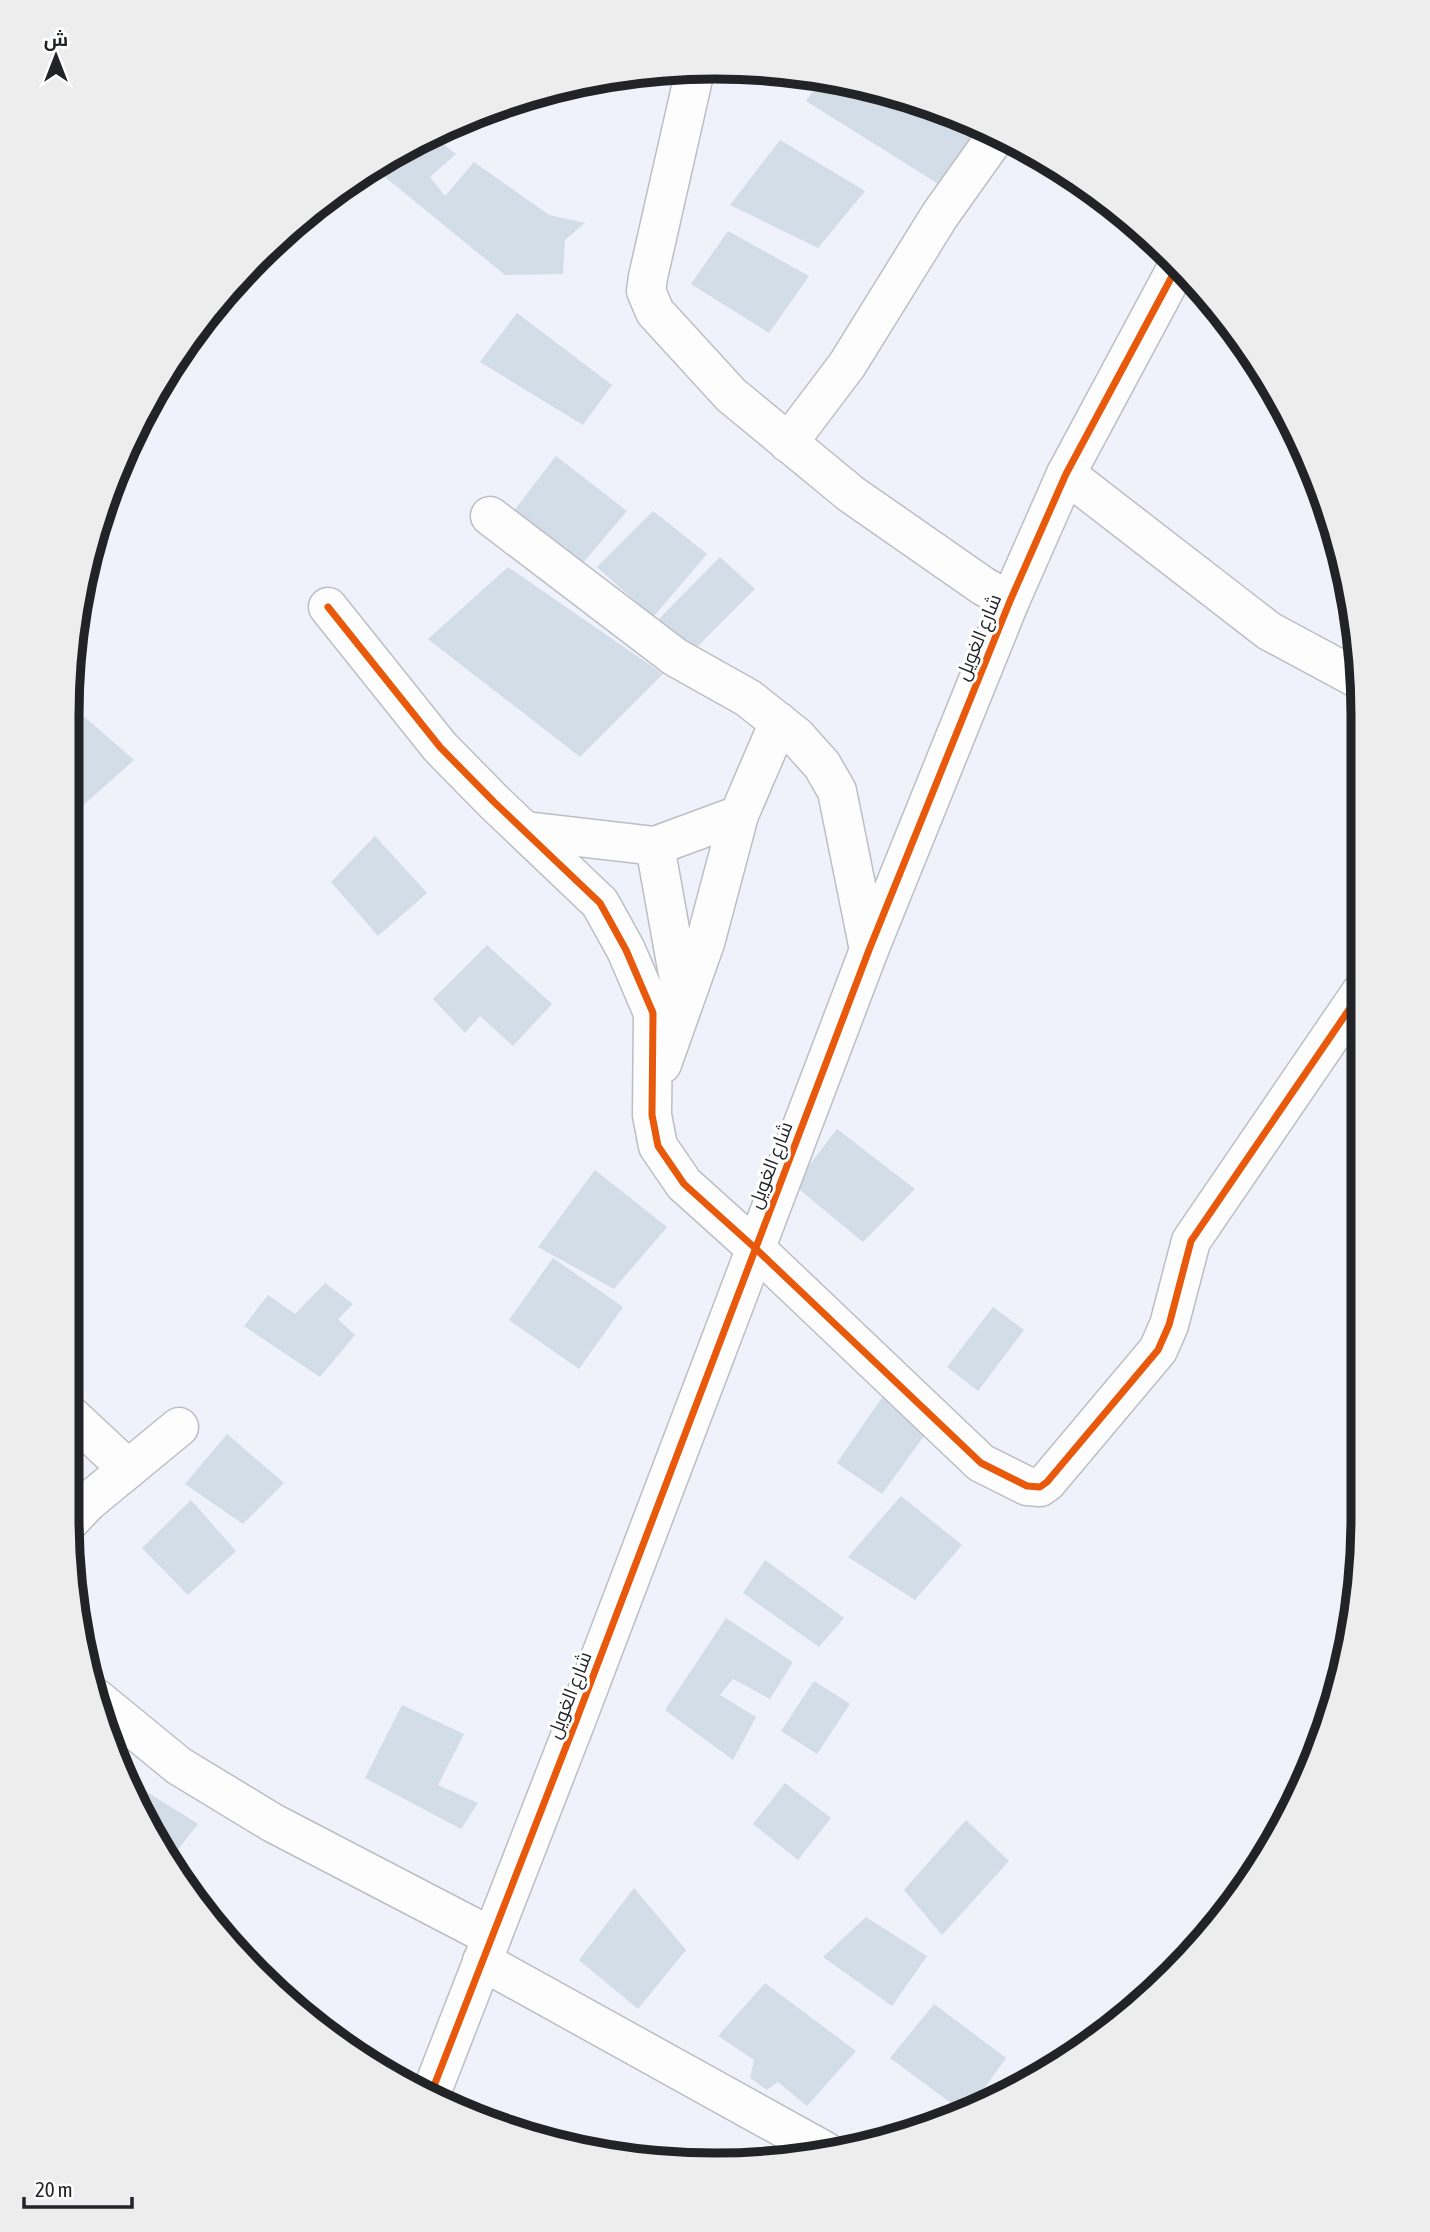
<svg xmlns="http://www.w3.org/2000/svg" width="1430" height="2232" viewBox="0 0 1430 2232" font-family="'Asap Condensed',Cairo,sans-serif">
	<rect width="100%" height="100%" fill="#eff2fa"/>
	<g fill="#d3dde7">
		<path d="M822,79L883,89L980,125L940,185L806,101Z"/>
		<path d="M431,135L456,154L430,177L445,196L474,162L549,215L585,223L565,240L563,274L505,275L380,173L402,148Z"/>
		<path d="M780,140L865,191L818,248L730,205Z"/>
		<path d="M728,231L809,276L769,333L691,284Z"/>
		<path d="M517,313L612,385L583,425L480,362Z"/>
		<path d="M556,456L627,511L581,565L513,512Z"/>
		<path d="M653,511L707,554L653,617L597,567Z"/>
		<path d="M720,557L755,589L691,653L658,620Z"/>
		<path d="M508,567L663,674L580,757L428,639Z"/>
		<path d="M72,706L134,760L71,816Z"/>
		<path d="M375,836L427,893L378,936L331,882Z"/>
		<path d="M487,945L552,1004L513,1046L480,1016L465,1033L433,999Z"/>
		<path d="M837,1129L915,1189L863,1242L794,1185Z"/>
		<path d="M595,1170L667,1227L614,1289L538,1247Z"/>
		<path d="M553,1258L623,1307L579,1369L509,1320Z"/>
		<path d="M325,1283L353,1304L338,1319L355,1335L320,1377L244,1326L268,1295L295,1314Z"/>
		<path d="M993,1307L1024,1330L978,1391L947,1367Z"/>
		<path d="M885,1393L932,1425L882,1494L837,1463Z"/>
		<path d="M227,1434L284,1483L243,1524L185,1484Z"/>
		<path d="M901,1496L962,1545L915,1600L848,1557Z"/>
		<path d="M191,1500L236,1551L188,1595L142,1548Z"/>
		<path d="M765,1560L844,1618L819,1647L743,1593Z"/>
		<path d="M726,1618L793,1662L770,1699L733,1679L720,1695L756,1717L733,1760L665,1710Z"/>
		<path d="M814,1681L850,1704L817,1754L781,1731Z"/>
		<path d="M402,1705L464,1734L438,1785L478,1803L461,1829L365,1778Z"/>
		<path d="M128,1780L198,1824L168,1862Z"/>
		<path d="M785,1783L831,1818L798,1860L753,1824Z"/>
		<path d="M966,1820L1009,1861L942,1935L904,1890Z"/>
		<path d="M634,1888L686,1950L638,2009L579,1960Z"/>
		<path d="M866,1917L927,1956L892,2006L823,1957Z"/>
		<path d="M765,1983L856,2051L807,2106L778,2082L767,2090L750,2078L754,2060L718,2036Z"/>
		<path d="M934,2004L1006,2058L975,2101L959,2109L890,2058Z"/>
	</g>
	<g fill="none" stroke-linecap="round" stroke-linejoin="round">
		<defs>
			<g id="minor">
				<path d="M695,70L648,277L646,291L655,312L731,395L851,494L983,586L1010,601"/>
				<path d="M788,443L847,365L940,215L999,132"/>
				<path d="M1066,474L1269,631L1362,681"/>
				<path d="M490,516L675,657L748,698L796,736L822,765L837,791L869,950"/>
				<path d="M328,607L440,747L494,802L600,903L626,950L653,1013L652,1115L658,1146L684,1184L755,1248L981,1463L1027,1486L1040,1487L1047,1482L1158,1350L1169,1325L1191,1241L1361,992"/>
				<path d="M526,831L655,846L739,815"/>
				<path d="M655,846L683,1002"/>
				<path d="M662,1064L705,943L739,815L779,722"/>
				<path d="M67,1412L128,1469"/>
				<path d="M68,1523L88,1502L179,1427"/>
				<path d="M96,1698L179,1766L273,1823L492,1937"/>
				<path d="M482,1961L825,2151"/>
				<path d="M432,2091L576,1721L869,950L1010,601L1066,474L1177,267"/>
			</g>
		</defs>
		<use href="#minor" stroke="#bcbec4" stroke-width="41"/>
		<use href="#minor" stroke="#fdfdfe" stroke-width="38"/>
		<defs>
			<g id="cycleway">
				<path d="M328,607L440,747L494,802L600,903L626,950L653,1013L652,1115L658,1146L684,1184L755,1248L981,1463L1027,1486L1040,1487L1047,1482L1158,1350L1169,1325L1191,1241L1361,992"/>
				<path d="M432,2091L576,1721L869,950L1010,601L1066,474L1177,267"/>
			</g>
		</defs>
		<use href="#cycleway" stroke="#fff" stroke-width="11"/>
		<use href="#cycleway" stroke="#e8590c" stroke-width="7"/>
	</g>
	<g text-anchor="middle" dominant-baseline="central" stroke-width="6" stroke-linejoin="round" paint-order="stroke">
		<g font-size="19" fill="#212327" stroke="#fff">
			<text transform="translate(978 637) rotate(-68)">شارع الغويل</text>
			<text transform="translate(770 1165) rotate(-69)">شارع الغويل</text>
			<text transform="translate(569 1695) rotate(-69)">شارع الغويل</text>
		</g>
	</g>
	<path d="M0 0H1430V2232H0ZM715 79H715A636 636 0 0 1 1351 715V1517A636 636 0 0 1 715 2153H715A636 636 0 0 1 79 1517V715A636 636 0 0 1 715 79Z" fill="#ededee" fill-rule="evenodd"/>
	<path fill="none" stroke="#212327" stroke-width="9" d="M715 79H715A636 636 0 0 1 1351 715V1517A636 636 0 0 1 715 2153H715A636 636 0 0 1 79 1517V715A636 636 0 0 1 715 79Z"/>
	<g transform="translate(56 56)" stroke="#ffffff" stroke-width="5" paint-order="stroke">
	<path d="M0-5L12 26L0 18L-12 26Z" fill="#212327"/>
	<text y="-10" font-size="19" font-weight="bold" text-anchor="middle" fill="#212327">ش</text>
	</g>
	<path d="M24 2197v10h108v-10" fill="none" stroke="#212327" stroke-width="3.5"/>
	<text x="35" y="2197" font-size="21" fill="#212327" stroke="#ffffff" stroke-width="5" paint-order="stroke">20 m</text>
</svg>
